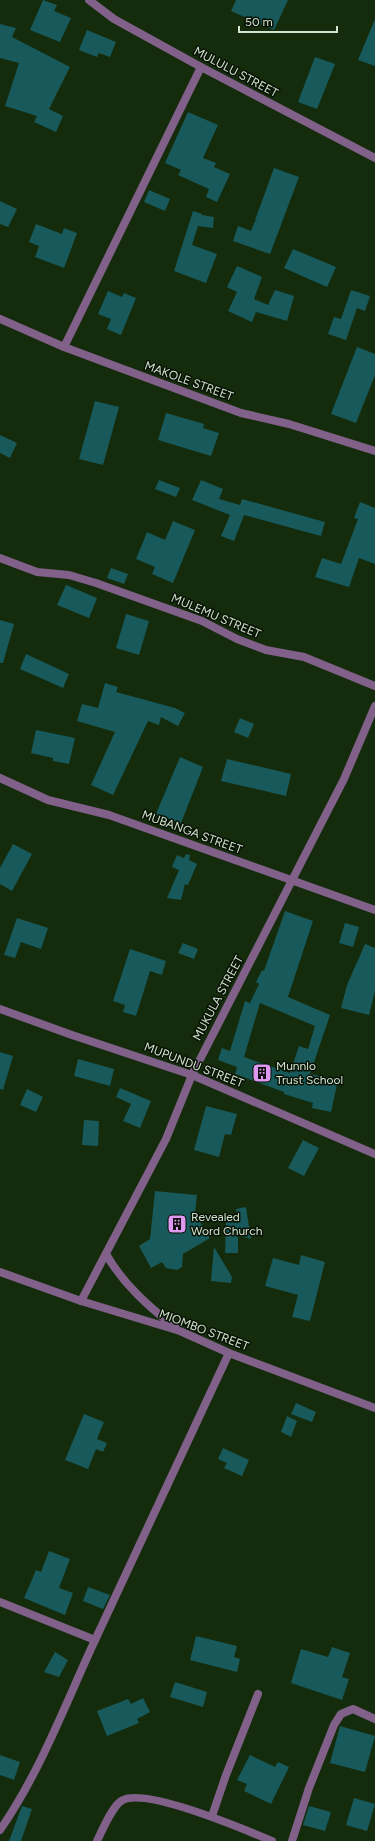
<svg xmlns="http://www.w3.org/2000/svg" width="375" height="1841" viewBox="0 0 375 1841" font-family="Figtree,sans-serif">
	<rect width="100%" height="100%" fill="#142c0c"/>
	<g fill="#18595b" fill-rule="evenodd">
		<path d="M43,0L57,5L54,11L71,18L60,42L30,30Z"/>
		<path d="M236,0H288L274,30L231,11Z"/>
		<path d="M375,19V66L358,60Z"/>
		<path d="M0,24L16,28L12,37L70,67L49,109L63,116L56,132L34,122L37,116L5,106L19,63L0,58Z"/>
		<path d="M87,30L116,42L110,57L99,53L97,57L79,50Z"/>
		<path d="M315,57L335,64L317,109L298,102Z"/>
		<path d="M188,112L218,125L203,158L216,163L214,167L230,174L217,202L206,197L209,189L178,175L181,170L165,163Z"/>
		<path d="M274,168L299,177L270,254L233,241L238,226L251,231L255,221H258L255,220Z"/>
		<path d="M149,190L170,199L165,211L144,202Z"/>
		<path d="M0,201L17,209L8,227L0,224Z"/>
		<path d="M193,211L202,214V215L214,217L213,228L198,226L192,245L217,254L206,283L174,271Z"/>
		<path d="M36,224L62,234L64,228L77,233L64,268L35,257L39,246L29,242Z"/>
		<path d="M293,249L336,267L327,287L284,268Z"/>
		<path d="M237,266L262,277L254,299L268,305L275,290L294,296L287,321L256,312L252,322L228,311L237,292L227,287Z"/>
		<path d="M351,290L370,296L365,311L357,308L346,340L328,334L334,317L341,319Z"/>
		<path d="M108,291L122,297L124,293L136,298L121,335L107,329L111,319L98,314Z"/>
		<path d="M357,347L375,354V375L356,423L331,414Z"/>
		<path d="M95,401L119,407L103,465L79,459Z"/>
		<path d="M166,413L204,424L203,428L219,433L211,456L158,440Z"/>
		<path d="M0,435L17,443L10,458L0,453Z"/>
		<path d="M159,480L180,488L176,497L155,489Z"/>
		<path d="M201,480L223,489L219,499L240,505L242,499L325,522L321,536L244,515L234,541L221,536L230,515L192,500Z"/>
		<path d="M360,502L375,508V564L359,558L349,587L315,577L322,558L341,564L358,519L354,518Z"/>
		<path d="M173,521L195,530L173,583L152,574L155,567L136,559L147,532L165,540Z"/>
		<path d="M111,568L128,574L124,584L107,578Z"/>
		<path d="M66,585L97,598L89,618L57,605Z"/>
		<path d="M126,614L149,621L139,655L116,648Z"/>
		<path d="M0,620L14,624L3,663H0Z"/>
		<path d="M26,654L69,674L63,688L20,669Z"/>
		<path d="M105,683L118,687L116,692L175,708L185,713L178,726L161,717L159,725L148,721L113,795L91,785L115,732L77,721L82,704L98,708Z"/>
		<path d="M240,718L254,724L248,738L234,732Z"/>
		<path d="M36,730L75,738L69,764L53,761V758L31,753Z"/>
		<path d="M180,757L203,767L181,823L156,814Z"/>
		<path d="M227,759L291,774L286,796L221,781Z"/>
		<path d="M13,844L32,854L12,891L0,884V868Z"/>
		<path d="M186,854L190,855L189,860L197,864L188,885L185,884L181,900L167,898L179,870L172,867L177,855L184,858Z"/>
		<path d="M285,911L313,921L288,997L330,1015L310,1074L338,1080L331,1112L312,1108L313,1103L284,1094V1092L235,1074L237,1067L218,1060L222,1048L230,1051L245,1001L250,1003L259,984L256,982L262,970L264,971ZM260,1003L315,1026L308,1049L299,1046L290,1073L244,1057Z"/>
		<path d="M17,918L48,928L41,949L21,942L15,958L4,955Z"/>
		<path d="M345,923L359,927L353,947L339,943Z"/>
		<path d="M183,943L198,949L194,959L178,953Z"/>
		<path d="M365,944L375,948V991L369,1015L341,1008L347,985Z"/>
		<path d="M130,949L166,961L162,975L150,971L136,1016L123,1012L125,1005L113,1001Z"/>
		<path d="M0,1052L13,1056L3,1090L0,1089Z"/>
		<path d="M78,1059L114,1069L110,1086L74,1076Z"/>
		<path d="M120,1088L151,1101L140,1128L123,1121L131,1104L116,1097Z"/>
		<path d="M27,1089L43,1097L36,1112L20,1105Z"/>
		<path d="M206,1106L237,1114L231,1135L225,1134L219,1157L194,1150Z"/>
		<path d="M84,1120L99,1121L98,1146L82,1145Z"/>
		<path d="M303,1140L319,1148L304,1176L288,1168Z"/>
		<path d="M155,1191L197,1195L195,1213L210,1238L183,1254L182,1267L177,1270L166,1268L162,1262L151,1268L139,1246L150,1239Z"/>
		<path d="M246,1207L251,1239L238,1235V1253H225L226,1222L238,1223L236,1209Z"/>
		<path d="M214,1247L232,1277L231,1283L211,1281Z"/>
		<path d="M301,1255L325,1262L310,1321L292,1317L298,1295L265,1286L273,1258L299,1265Z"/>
		<path d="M296,1403L316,1412L312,1422L291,1414Z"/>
		<path d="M84,1414L104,1422L97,1439L107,1443L103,1452L96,1449L88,1469L65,1460Z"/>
		<path d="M287,1416L297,1421L291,1437L281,1432Z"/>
		<path d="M223,1448L249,1460L242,1476L224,1468L227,1463L218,1459Z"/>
		<path d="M49,1551L70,1559L59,1588L73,1593L65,1615L24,1598L36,1570L41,1572Z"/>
		<path d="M88,1587L110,1595L103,1609L83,1601Z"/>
		<path d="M196,1636L237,1646L234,1657L240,1659L237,1672L190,1660Z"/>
		<path d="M332,1647L350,1653L342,1677L349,1679L342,1700L291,1683L301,1649L328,1657Z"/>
		<path d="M55,1652L68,1660L59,1677L44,1672Z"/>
		<path d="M175,1682L207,1692L203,1707L170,1697Z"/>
		<path d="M143,1698L150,1712L137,1719L139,1723L107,1736L97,1711L128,1699L131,1704Z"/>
		<path d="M340,1726L375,1736L365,1772L330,1763Z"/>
		<path d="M0,1755L20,1762L14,1780L0,1775Z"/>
		<path d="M250,1755L275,1767L278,1762L289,1767L271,1804L244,1791L247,1784L237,1780Z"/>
		<path d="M354,1798L375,1804L367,1831L346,1825Z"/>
		<path d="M22,1806L32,1809L21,1841H9Z"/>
		<path d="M309,1806L331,1812L325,1831L303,1825Z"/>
	</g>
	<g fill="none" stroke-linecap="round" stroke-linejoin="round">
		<g stroke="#81618a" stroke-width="8">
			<path d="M89,0L114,19L201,67L375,158"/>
			<path d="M0,319L64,347L241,413L289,424L375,451"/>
			<path d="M64,347L201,67"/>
			<path d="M0,558L37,572L69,575L96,583L202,621L237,639L266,650L304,657L375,686"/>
			<path d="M0,778L48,800L109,815L375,910"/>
			<path d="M0,1009L72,1035L192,1075L375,1154"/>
			<path d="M106,1254C123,1284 149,1307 176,1328"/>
			<path d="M0,1272L81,1301L180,1331L229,1353L375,1408"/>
			<path d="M81,1301L166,1139L192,1075L344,779L375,706"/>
			<path d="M0,1602L95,1640"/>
			<path d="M212,1816L226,1775L258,1694"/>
			<path d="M0,1830C41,1771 66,1702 96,1638C140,1543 185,1448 229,1353"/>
			<path d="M97,1841C102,1831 113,1804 123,1800C147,1788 246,1830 272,1841"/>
			<path d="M292,1841L309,1788L334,1725L341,1714L353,1709L375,1719"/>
		</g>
	</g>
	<defs>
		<symbol id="building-square" viewBox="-11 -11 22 22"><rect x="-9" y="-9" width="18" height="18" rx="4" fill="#de98f2" stroke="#071205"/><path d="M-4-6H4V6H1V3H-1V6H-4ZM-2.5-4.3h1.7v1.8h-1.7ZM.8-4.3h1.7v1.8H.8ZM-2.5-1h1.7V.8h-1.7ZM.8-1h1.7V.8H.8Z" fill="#111"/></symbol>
	</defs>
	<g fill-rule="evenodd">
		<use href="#building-square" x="251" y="1062" width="22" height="22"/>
		<use href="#building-square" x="166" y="1213" width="22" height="22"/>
	</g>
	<g text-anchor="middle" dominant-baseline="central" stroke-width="3" stroke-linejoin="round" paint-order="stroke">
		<g font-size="12" fill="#d3e3cf" stroke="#071205">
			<text transform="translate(236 72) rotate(28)">MULULU STREET</text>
			<text transform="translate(189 381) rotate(20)">MAKOLE STREET</text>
			<text transform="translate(216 616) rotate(23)">MULEMU STREET</text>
			<text transform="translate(192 832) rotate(20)">MUBANGA STREET</text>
			<text transform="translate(218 998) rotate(-62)">MUKULA STREET</text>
			<text transform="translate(194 1065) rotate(21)">MUPUNDU STREET</text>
			<text transform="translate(204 1330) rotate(21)">MIOMBO STREET</text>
		</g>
		<g font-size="12" fill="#d3e3cf" stroke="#071205" text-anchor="start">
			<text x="276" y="1066">Munnlo<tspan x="276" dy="14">Trust School</tspan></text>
			<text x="191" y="1217">Revealed<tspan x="191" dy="14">Word Church</tspan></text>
		</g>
	</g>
	<path d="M239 26v6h98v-6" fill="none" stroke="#d3e3cf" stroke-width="2"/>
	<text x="245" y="26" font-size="12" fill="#d3e3cf" stroke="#071205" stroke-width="3" paint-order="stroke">50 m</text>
</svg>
